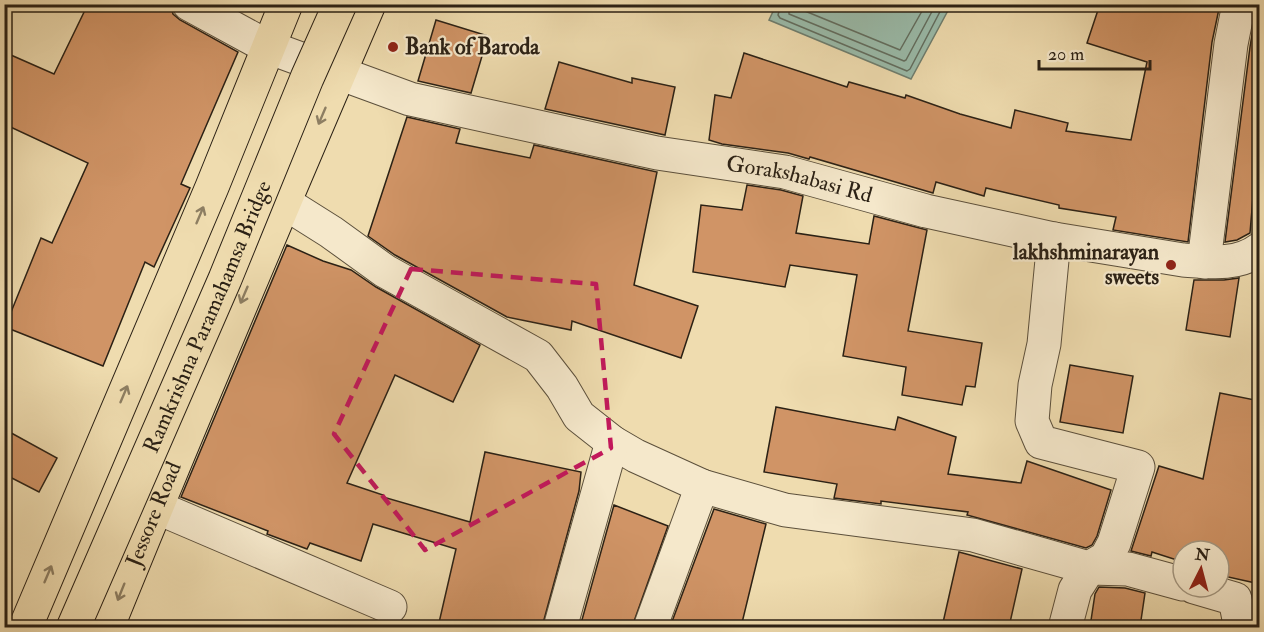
<svg xmlns="http://www.w3.org/2000/svg" width="1264" height="632" viewBox="0 0 1264 632" font-family="'IM FELL Double Pica',serif">
	<rect width="100%" height="100%" fill="#efdcaf"/>
	<filter id="stains"><feTurbulence type="fractalNoise" baseFrequency=".00333" numOctaves="4"/><feColorMatrix values="0 0 0 0 .2 0 0 0 0 .09 0 0 0 0 .02 0 0 0 .5 -.17"/></filter>
	<radialGradient id="worn" r=".72"><stop offset=".6" stop-color="#630" stop-opacity="0"/><stop offset="1" stop-color="#630" stop-opacity=".3"/></radialGradient>
	<path fill="#9abcab" stroke="#6e7e6f" stroke-width="1.5" d="M776,5V4L951,5L911,79L769,20Z"/>
	<g fill="none" stroke-linecap="round" stroke-linejoin="round">
		<g stroke="#626e60" stroke-width="1.5">
			<path d="M781,4L778,15L780,18L907,71L910,69L944,4"/>
			<path d="M789,4V14L904,61L906,60L936,4"/>
			<path d="M798,4L800,9L900,50L926,4"/>
		</g>
	</g>
	<g fill="#d09466" stroke="#2b2115" stroke-width="1.5">
		<path d="M88,4H170L173,14L180,20L238,52L181,184L190,188L154,267L145,262L103,366L5,327L41,238L52,243L88,163L4,124V52L54,74Z"/>
		<path d="M1100,4H1220L1212,42L1188,242L1113,230L1116,217L1059,208V205L986,188L984,196L936,182L933,193L810,157L809,159L788,153L722,144L709,140L715,95L731,98L744,53L847,87L849,82L905,98L906,95L960,114L1011,128L1015,110L1068,123L1066,131L1131,140L1147,62L1087,43Z"/>
		<path d="M1257,4H1260V151L1257,150L1250,233L1237,240L1225,242L1250,47Z"/>
		<path d="M436,20L488,36L471,93L418,81Z"/>
		<path d="M559,62L632,83V78L675,87L665,135L545,109Z"/>
		<path d="M407,117L460,129L456,143L530,158L534,145L657,172L634,285L698,306L681,358L572,321L571,330L507,317L395,255L368,236Z"/>
		<path d="M747,185L781,190L803,196L796,233L869,244L874,216L927,230L908,331L982,343L975,387L966,386L962,405L902,395L906,367L843,356L857,275L790,265L785,287L693,272L701,205L742,210Z"/>
		<path d="M287,245L323,261L351,270L376,287L480,345L453,402L395,375L347,483L383,495V497L470,522L485,452L581,472L579,491L542,627H438L456,549L373,524L361,561L310,543L307,549L267,534L268,531L181,497Z"/>
		<path d="M1239,278L1230,337L1186,330L1194,280H1224Z"/>
		<path d="M1070,365L1133,376L1123,433L1060,422Z"/>
		<path d="M1220,393L1260,401V584L1219,575V551H1183V562L1152,552L1151,556L1131,551L1159,466L1203,479Z"/>
		<path d="M776,407L895,430L898,417L956,437L948,474L1021,483L1027,461L1111,490L1097,536L1092,545L1086,548L967,515L968,512L881,501V504L834,498L837,484L764,472Z"/>
		<path d="M4,429L57,458L39,492L4,474Z"/>
		<path d="M614,505L668,526L632,627H580Z"/>
		<path d="M714,509L766,524L741,627H670Z"/>
		<path d="M959,552L1022,569L1009,627H942Z"/>
		<path d="M1099,587L1125,588L1145,593L1140,627H1090L1095,594Z"/>
	</g>
	<g fill="none" stroke-linecap="round" stroke-linejoin="round">
		<defs>
			<g id="minor">
				<path d="M189,4L268,47"/>
				<path d="M285,203L331,232L385,271L538,356L562,387L579,416L612,442L636,456L702,486L785,510L973,535L1089,568L1128,569L1183,584"/>
				<path d="M1054,239L1044,344L1035,385L1032,421L1041,442L1138,467L1114,543L1106,558L1089,568L1075,590L1065,628"/>
				<path d="M1204,262L1231,44L1239,4"/>
				<path d="M156,507L390,607"/>
				<path d="M1194,587L1235,599L1239,619L1238,628"/>
				<path d="M560,628L612,442"/>
				<path d="M650,628L702,486"/>
			</g>
			<g id="tertiary">
				<path id="s1" d="M268,47L410,99L657,153L785,172L926,211L1054,239L1183,260C1209,262 1238,266 1260,249"/>
			</g>
			<g id="primary">
				<path d="M25,628L212,187L286,4"/>
				<path id="s2" d="M107,628C192,419 280,211 369,4"/>
			</g>
		</defs>
		<use href="#minor" stroke="#5c503c" stroke-width="35"/>
		<use href="#tertiary" stroke="#5c503c" stroke-width="35"/>
		<use href="#primary" stroke="#2b2115" stroke-width="35"/>
		<use href="#minor" stroke="#f5e8cb" stroke-width="33"/>
		<use href="#tertiary" stroke="#f5e8cb" stroke-width="33"/>
		<use href="#primary" stroke="#efdcaf" stroke-width="33"/>
		<defs>
			<g id="primary-bridge">
				<path id="s3" d="M73,628L225,279L307,78L340,4"/>
			</g>
		</defs>
		<use href="#primary-bridge" stroke="#2b2115" stroke-width="35" stroke-linecap="butt"/>
		<use href="#primary-bridge" stroke="#efdcaf" stroke-width="33"/>
	</g>
	<defs><path id="oneway-shaft" d="M-6 0H5M1.5-3L5.5 0L1.5 3" fill="none" stroke-width="1.6" stroke-linecap="round" stroke-linejoin="round" transform="scale(1.5)"/></defs>
	<g stroke="#8d7e62">
		<use href="#oneway-shaft" transform="translate(322 116) rotate(113)"/>
		<use href="#oneway-shaft" transform="translate(200 215) rotate(-67)"/>
		<use href="#oneway-shaft" transform="translate(244 295) rotate(113)"/>
		<use href="#oneway-shaft" transform="translate(124 394) rotate(-67)"/>
		<use href="#oneway-shaft" transform="translate(48 574) rotate(-67)"/>
		<use href="#oneway-shaft" transform="translate(121 592) rotate(112)"/>
	</g>
	<path fill="none" stroke="#c2185b" stroke-width="4.5" stroke-dasharray="12 8" stroke-linejoin="round" d="M411,269L596,284L611,448L425,550L334,434Z"/>
	<g fill="#8f2418" stroke="#f5e8cb" stroke-width="2">
		<circle cx="393" cy="47" r="6"/>
		<circle cx="1171" cy="265" r="6"/>
	</g>
	<g text-anchor="middle" dominant-baseline="central" stroke-width="4.5" stroke-linejoin="round" paint-order="stroke">
		<g font-size="22" font-weight="bold" fill="#2b2115" stroke="#f5e8cb" text-anchor="start">
			<text x="405" y="47">Bank of Baroda</text>
			<text x="1159" y="252" text-anchor="end">lakhshminarayan<tspan x="1159" dy="25">sweets</tspan></text>
		</g>
		<g font-size="22" fill="#2b2115" stroke="#f5e8cb">
			<text stroke="none"><textPath href="#s1" startOffset="549">Gorakshabasi Rd</textPath></text>
			<text stroke="none"><textPath href="#s3" startOffset="339">Ramkrishna Paramahamsa Bridge</textPath></text>
			<text stroke="none"><textPath href="#s2" startOffset="123">Jessore Road</textPath></text>
		</g>
	</g>
	<rect width="1264" height="632" fill="none" stroke="#efdcaf" stroke-width="24"/>
	<rect x="6" y="6" width="1252" height="620" fill="none" stroke="#2b2115" stroke-width="3"/>
	<rect x="12" y="12" width="1240" height="608" fill="none" stroke="#2b2115" stroke-width="1.5"/>
	<g transform="translate(1201 569) rotate(6)"><circle r="28" fill="#f5e8cb" stroke="#a49882" stroke-width="1.5"/>
	<path d="M0-4.5L10 22L0 15L-10 22Z" fill="#8f2418"/>
	<text y="-9" font-size="16" font-weight="bold" text-anchor="middle" fill="#2b2115">N</text>
	</g>
	<path d="M1039 60v9h111v-9" fill="none" stroke="#2b2115" stroke-width="3"/>
	<text x="1048" y="60" font-size="18" fill="#2b2115" stroke="#f5e8cb" stroke-width="4.5" paint-order="stroke">20 m</text>
	<rect width="100%" height="100%" filter="url(#stains)"/>
	<rect width="100%" height="100%" fill="url(#worn)"/>
</svg>
